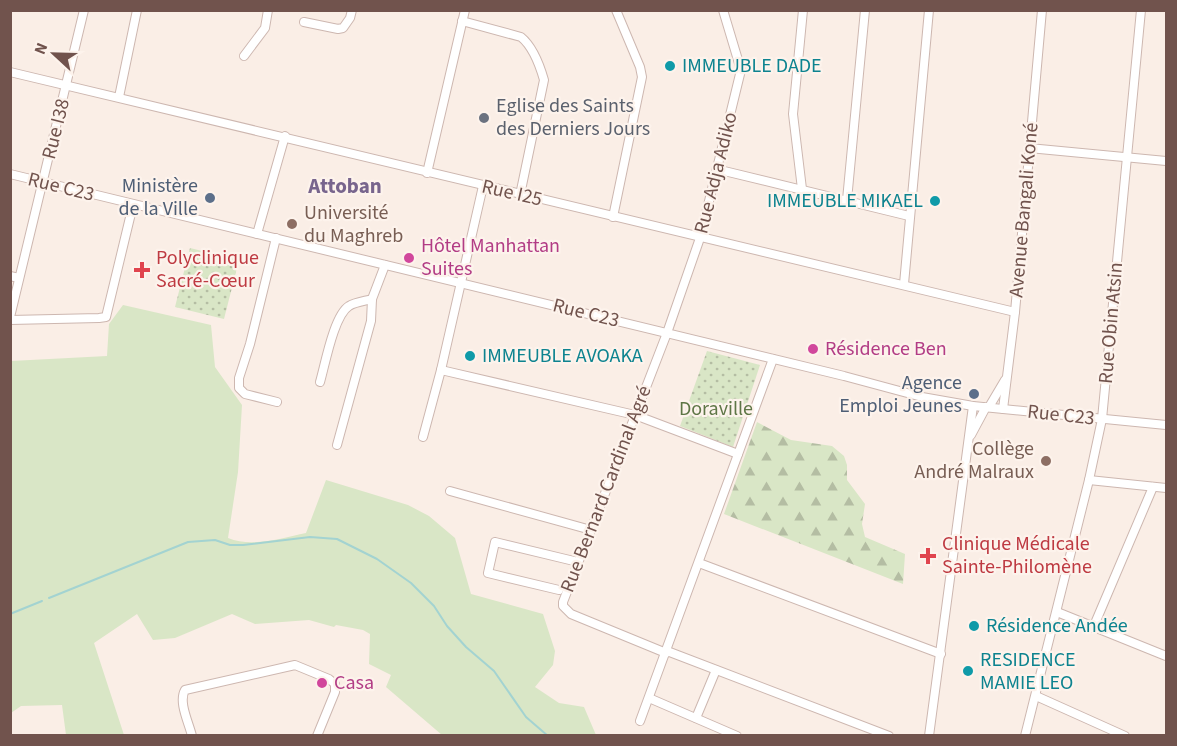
<svg xmlns="http://www.w3.org/2000/svg" width="1177" height="746" viewBox="0 0 1177 746" font-family="'Source Sans 3',sans-serif">
	<defs>
		<pattern id="forest-firs" width="22" height="20" patternUnits="userSpaceOnUse" patternTransform="scale(1.5)"><rect width="22" height="20" fill="#d9e6c6"/><path d="M5 1l3.5 6h-7zM16 11l3.5 6h-7z" fill="#b4bda3"/></pattern>
		<pattern id="park-dots" width="8" height="8" patternUnits="userSpaceOnUse" patternTransform="scale(1.5)"><rect width="8" height="8" fill="#d9e6c6"/><path d="M2 2h.1M6 6h.1" fill="none" stroke="#b4bda3" stroke-width="1.8" stroke-linecap="round"/></pattern>
	</defs>
	<rect width="100%" height="100%" fill="#faeee6"/>
	<path fill="#d9e6c6" d="M123,305L211,325L215,367L242,405L238,472L228,538C252,548 282,538 306,533L326,480L408,505L429,516L455,538L471,594L543,614L555,651L553,665L535,687L559,703L584,707L596,735H442L386,687L391,675L369,664L370,634L363,630L336,625L334,627L309,620L255,624L232,614L175,638L153,640L137,614L94,643L124,735H66L62,705L21,706L11,713V361L107,356L109,324Z"/>
	<path fill="url(#forest-firs)" d="M757,422L791,440L832,446L844,456L847,465V480L865,504L862,524L865,537L905,554L903,584L724,514Z"/>
	<g fill="url(#park-dots)">
		<path d="M190,248L239,260L224,319L175,307Z"/>
		<path d="M707,351L760,365L733,447L680,426Z"/>
	</g>
	<g fill="none" stroke-linecap="round" stroke-linejoin="round">
		<g stroke="#a3d3d1" stroke-width="2">
			<path d="M49,598L188,542L215,540L230,545H243L310,537L337,539L377,559L411,583L434,606L447,626L466,647L494,671L526,717L548,736"/>
			<path d="M10,614L42,601"/>
		</g>
		<defs>
			<g id="minor">
				<path d="M462,21L521,37C532,46 540,66 544,80L520,195"/>
				<path d="M304,22L338,29L343,28L350,18L352,10"/>
				<path d="M244,56L265,28L268,10"/>
				<path d="M10,72L1015,312"/>
				<path d="M119,97L137,10"/>
				<path d="M1029,148L1166,161"/>
				<path d="M716,169L909,216"/>
				<path d="M427,173L465,10"/>
				<path d="M10,174L844,376L922,397L973,406L1166,425"/>
				<path d="M802,189L793,114L803,10"/>
				<path d="M847,200L865,10"/>
				<path d="M613,217L642,77L640,67L616,10"/>
				<path d="M257,234L285,136"/>
				<path d="M276,238L250,344L239,378V388L245,394L277,402"/>
				<path d="M10,276L19,278"/>
				<path d="M904,284L929,10"/>
				<path d="M10,317L84,10"/>
				<path d="M10,320L99,318L106,317L133,205"/>
				<path d="M441,370L635,415L738,454"/>
				<path d="M320,382C325,365 334,315 349,306C355,302 365,301 372,299"/>
				<path d="M989,407L1005,380"/>
				<path d="M1003,409L1015,312L1042,10"/>
				<path d="M971,435L986,407"/>
				<path d="M423,437L441,370L483,186"/>
				<path d="M337,445L371,321L372,299L385,265"/>
				<path d="M1089,480L1166,488"/>
				<path d="M450,491L591,530"/>
				<path d="M699,563L941,654"/>
				<path d="M559,590L488,573L495,542L578,562"/>
				<path d="M1057,612L1166,656"/>
				<path d="M1093,628L1153,487"/>
				<path d="M667,651L889,736"/>
				<path d="M666,653L571,614L563,606V602L667,333L700,238L741,70L723,10"/>
				<path d="M1036,696L1125,736"/>
				<path d="M649,698L737,736"/>
				<path d="M696,718L716,670"/>
				<path d="M640,721L773,359"/>
				<path d="M192,736C189,723 178,702 185,690L295,665L329,679L335,684V692L317,736"/>
				<path d="M929,736L973,406"/>
				<path d="M1025,736L1089,480L1102,419L1141,10"/>
			</g>
		</defs>
		<use href="#minor" stroke="#cdb7b0" stroke-width="10"/>
		<use href="#minor" stroke="#fff" stroke-width="8"/>
	</g>
	<g fill="#0f9aa8" stroke="#fdf3ec" stroke-width="2">
		<circle cx="670" cy="66" r="6"/>
		<circle cx="935" cy="201" r="6"/>
		<circle cx="470" cy="356" r="6"/>
		<circle cx="974" cy="626" r="6"/>
		<circle cx="968" cy="671" r="6"/>
	</g>
	<circle fill="#6b7280" stroke="#fdf3ec" stroke-width="2" cx="484" cy="118" r="6"/>
	<g fill="#5c6f8a" stroke="#fdf3ec" stroke-width="2">
		<circle cx="210" cy="198" r="6"/>
		<circle cx="974" cy="394" r="6"/>
	</g>
	<g fill="#8d6e63" stroke="#fdf3ec" stroke-width="2">
		<circle cx="292" cy="224" r="6"/>
		<circle cx="1046" cy="461" r="6"/>
	</g>
	<g fill="#d1479c" stroke="#fdf3ec" stroke-width="2">
		<circle cx="409" cy="258" r="6"/>
		<circle cx="813" cy="349" r="6"/>
		<circle cx="322" cy="683" r="6"/>
	</g>
	<g fill="#e0444e" stroke="#fdf3ec" stroke-width="2">
		<path d="M139 261h6v6h6v6h-6v6h-6v-6h-6v-6h6z"/>
		<path d="M925 547h6v6h6v6h-6v6h-6v-6h-6v-6h6z"/>
	</g>
	<g text-anchor="middle" dominant-baseline="central" stroke-width="4.5" stroke-linejoin="round" paint-order="stroke">
		<g font-size="20" fill="#0d838f" stroke="#fdf3ec" text-anchor="start">
			<text x="682" y="66">IMMEUBLE DADE</text>
			<text x="923" y="201" text-anchor="end">IMMEUBLE MIKAEL</text>
			<text x="482" y="356">IMMEUBLE AVOAKA</text>
			<text x="986" y="626">Résidence Andée</text>
			<text x="980" y="660">RESIDENCE<tspan x="980" dy="23">MAMIE LEO</tspan></text>
		</g>
		<g font-size="20" fill="#5b616d" stroke="#fdf3ec" text-anchor="start">
			<text x="496" y="106">Eglise des Saints<tspan x="496" dy="23">des Derniers Jours</tspan></text>
		</g>
		<g font-size="20" fill="#71534d" stroke="#fdf3ec">
			<text transform="translate(56 129) rotate(-76)">Rue I38</text>
			<text transform="translate(716 173) rotate(-76)">Rue Adja Adiko</text>
			<text transform="translate(61 187) rotate(14)">Rue C23</text>
			<text transform="translate(512 193) rotate(13)">Rue I25</text>
			<text transform="translate(1024 210) rotate(-85)">Avenue Bangali Koné</text>
			<text transform="translate(586 313) rotate(14)">Rue C23</text>
			<text transform="translate(1111 323) rotate(-85)">Rue Obin Atsin</text>
			<text transform="translate(1061 415) rotate(6)">Rue C23</text>
			<text transform="translate(606 489) rotate(-69)">Rue Bernard Cardinal Agré</text>
		</g>
		<g font-size="20" fill="#4e5e75" stroke="#fdf3ec" text-anchor="end">
			<text x="198" y="186">Ministère<tspan x="198" dy="23">de la Ville</tspan></text>
			<text x="962" y="383">Agence<tspan x="962" dy="23">Emploi Jeunes</tspan></text>
		</g>
		<g font-size="20" fill="#785e54" stroke="#fdf3ec" text-anchor="start">
			<text x="304" y="213">Université<tspan x="304" dy="23">du Maghreb</tspan></text>
			<text x="1034" y="449" text-anchor="end">Collège<tspan x="1034" dy="23">André Malraux</tspan></text>
		</g>
		<g font-size="20" fill="#b23c85" stroke="#fdf3ec" text-anchor="start">
			<text x="421" y="246">Hôtel Manhattan<tspan x="421" dy="23">Suites</tspan></text>
			<text x="825" y="349">Résidence Ben</text>
			<text x="334" y="683">Casa</text>
		</g>
		<g font-size="20" fill="#be3a42" stroke="#fdf3ec" text-anchor="start">
			<text x="156" y="258">Polyclinique<tspan x="156" dy="23">Sacré-Cœur</tspan></text>
			<text x="942" y="544">Clinique Médicale<tspan x="942" dy="23">Sainte-Philomène</tspan></text>
		</g>
		<g font-size="20" fill="#5e7646" stroke="#fdf3ec">
			<text x="716" y="409">Doraville</text>
		</g>
		<g font-size="21" font-weight="bold" fill="#78658d" stroke="#fdf3ec">
			<text x="345" y="186">Attoban</text>
		</g>
	</g>
	<rect width="1177" height="746" fill="none" stroke="#71534d" stroke-width="24"/>
	<g transform="translate(54 54) rotate(292)" stroke="#fdf3ec" stroke-width="4.5" paint-order="stroke">
	<path d="M0-4.5L10 22L0 15L-10 22Z" fill="#71534d"/>
	<text y="-9" font-size="16" font-weight="bold" text-anchor="middle" fill="#71534d">N</text>
	</g>
</svg>
